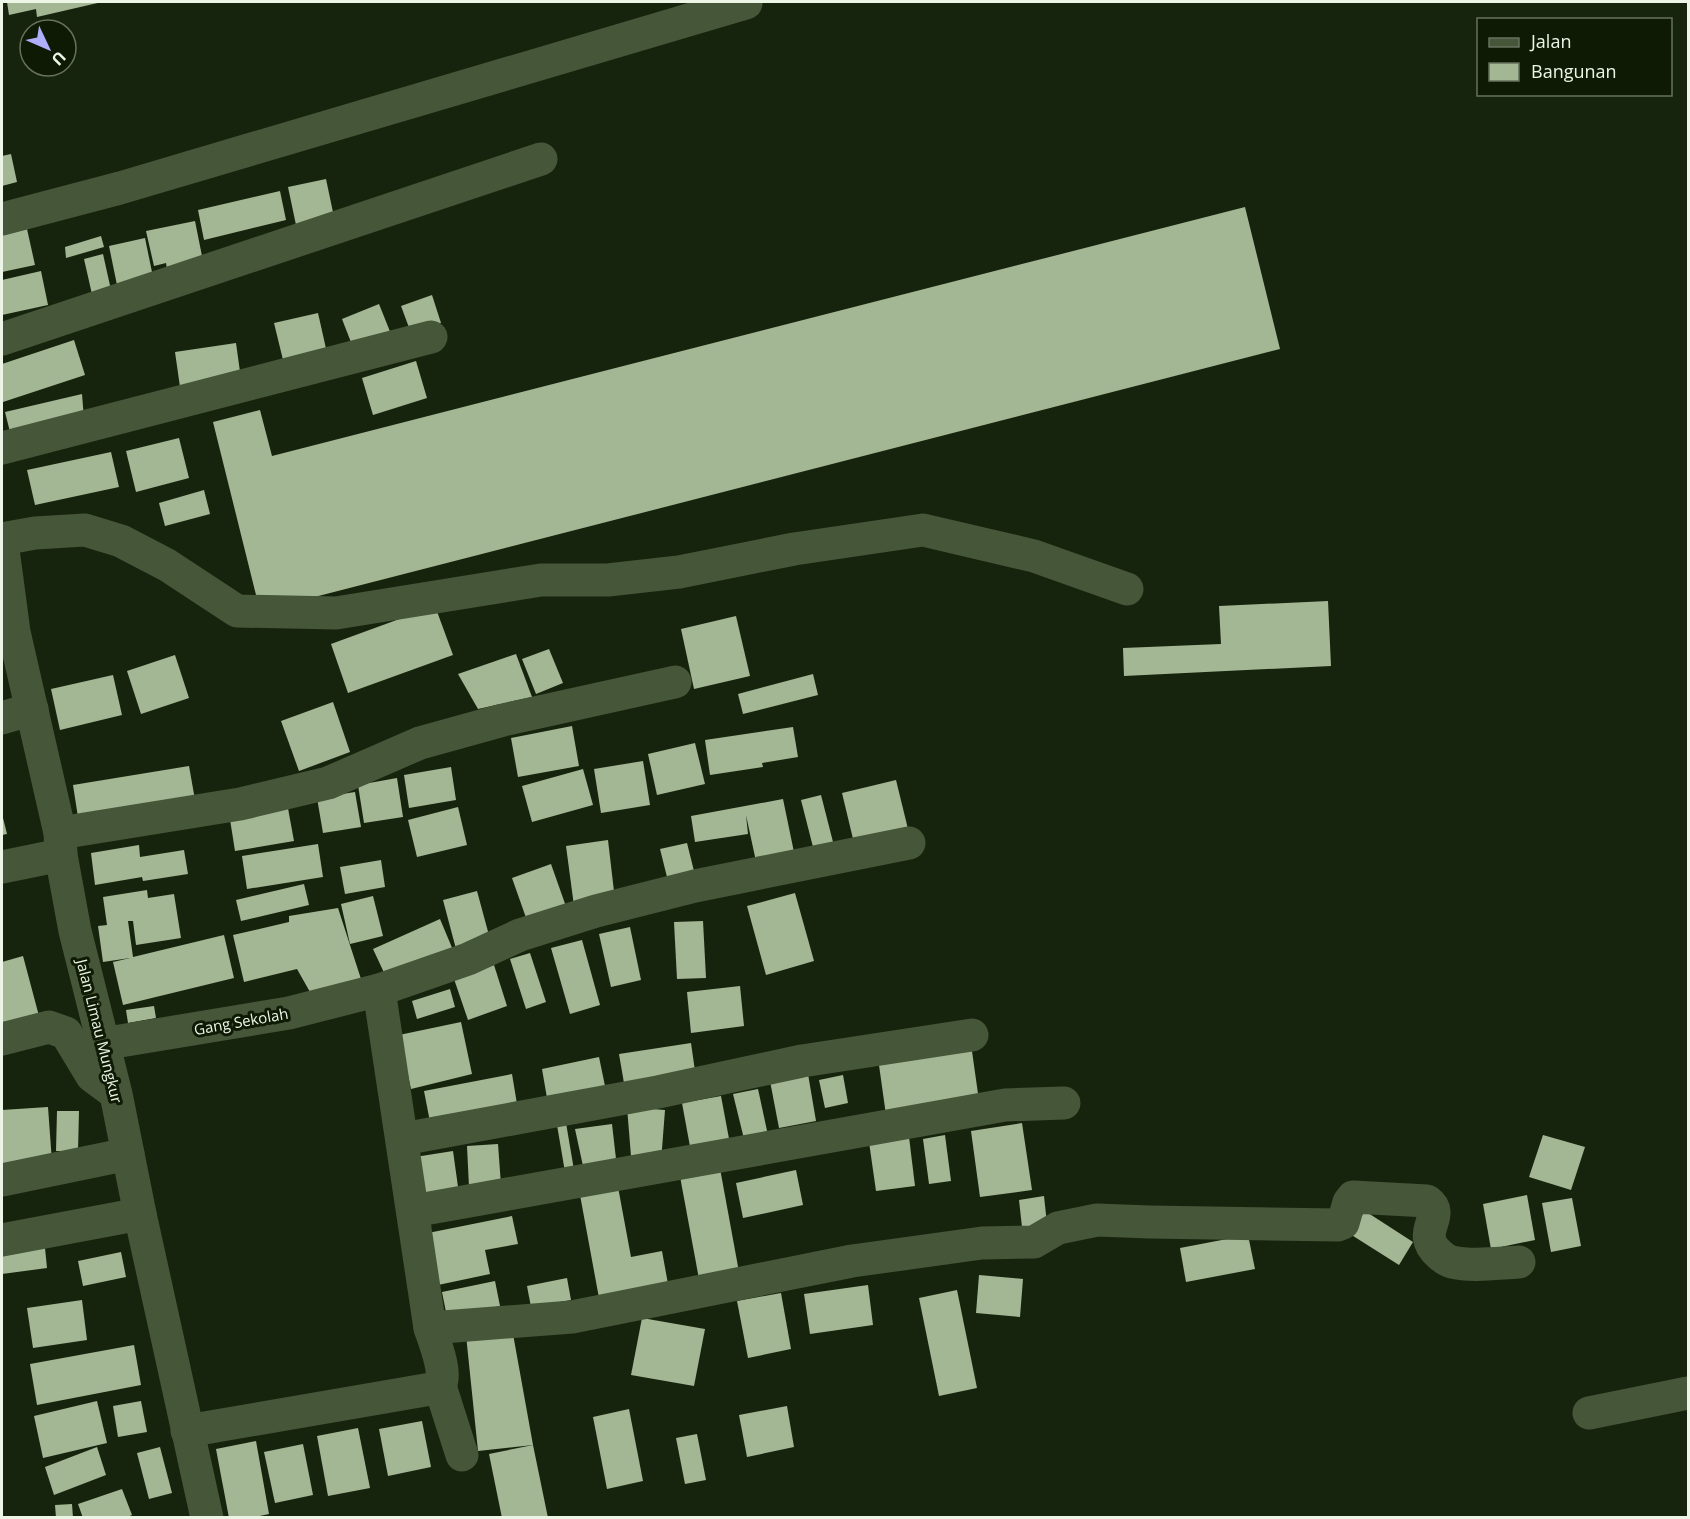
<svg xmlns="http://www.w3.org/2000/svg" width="1690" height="1519" viewBox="0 0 1690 1519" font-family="'Open Sans',sans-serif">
	<rect width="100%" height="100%" fill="#17240d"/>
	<g fill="#a3b795">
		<path d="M7,2H102L37,17L36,9L9,15Z"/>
		<path d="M11,154L17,182L2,186V156Z"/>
		<path d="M326,179L334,217L296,225L288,187Z"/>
		<path d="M280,191L286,220L204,240L198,210Z"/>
		<path d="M1245,207L1280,349L260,611L213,422L260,410L272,456Z"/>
		<path d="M195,221L203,261L167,269L166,263L154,266L146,231Z"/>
		<path d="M27,229L35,265L2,272V235Z"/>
		<path d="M101,236L104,247L66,258L65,247Z"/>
		<path d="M145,238L153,277L117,285L109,246Z"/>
		<path d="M103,254L113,299L94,303L84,259Z"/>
		<path d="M41,271L48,305L2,315V280Z"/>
		<path d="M432,295L441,323L411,333L401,306Z"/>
		<path d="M379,304L391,334L354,350L342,319Z"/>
		<path d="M318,313L327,353L284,364L274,323Z"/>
		<path d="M74,340L85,375L3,402L2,364Z"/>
		<path d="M236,343L241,379L180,387L175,352Z"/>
		<path d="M416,361L427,398L373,415L362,378Z"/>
		<path d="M82,394L84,419L10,432L5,412Z"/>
		<path d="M179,438L189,478L136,492L126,451Z"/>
		<path d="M111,452L119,487L35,505L27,470Z"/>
		<path d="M204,490L210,514L165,526L159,503Z"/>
		<path d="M1328,601L1331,666L1124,676L1123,648L1221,644L1219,606Z"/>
		<path d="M435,606L453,655L348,693L331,644Z"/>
		<path d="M736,616L750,676L694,689L681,629Z"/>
		<path d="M549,649L563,683L536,694L522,659Z"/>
		<path d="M516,654L532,697L478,709L458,674Z"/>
		<path d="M175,655L189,698L141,714L127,671Z"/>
		<path d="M813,674L818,695L743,714L738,694Z"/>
		<path d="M113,675L122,715L60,730L51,689Z"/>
		<path d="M333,702L350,752L299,771L281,721Z"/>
		<path d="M572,726L579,766L518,777L511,738Z"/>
		<path d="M793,727L798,757L762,763L763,767L710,775L705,740Z"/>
		<path d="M695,743L705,784L657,795L648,754Z"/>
		<path d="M643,761L650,805L601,813L594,769Z"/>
		<path d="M189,766L197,811L80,830L73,785Z"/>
		<path d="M451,767L456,800L409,808L404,775Z"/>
		<path d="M583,769L593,805L532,822L522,786Z"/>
		<path d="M397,778L403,817L364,823L358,785Z"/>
		<path d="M896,780L908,829L854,843L842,793Z"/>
		<path d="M355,792L361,827L323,833L317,798Z"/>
		<path d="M821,795L833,842L813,847L801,800Z"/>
		<path d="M783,799L795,857L757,866L746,815L748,834L695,842L691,816Z"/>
		<path d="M287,803L294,841L235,851L229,813Z"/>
		<path d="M458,807L467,845L417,857L408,820Z"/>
		<path d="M2,814L7,834L2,835Z"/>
		<path d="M608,840L615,900L574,906L566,846Z"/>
		<path d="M687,843L694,871L667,877L660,849Z"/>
		<path d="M318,844L323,877L247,889L242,856Z"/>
		<path d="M139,845L140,857L184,850L188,874L143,881L142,877L95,885L91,853Z"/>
		<path d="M381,860L385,887L345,894L340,867Z"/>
		<path d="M551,864L569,915L530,929L512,878Z"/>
		<path d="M304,884L309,905L241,921L236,900Z"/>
		<path d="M147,890L148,898L174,894L181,938L136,945L133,921H128L133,957L224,935L234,978L123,1005L113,962L130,958L103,962L98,926L107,925L103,897Z"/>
		<path d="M477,891L490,939L456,949L443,900Z"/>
		<path d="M795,893L814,961L766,975L747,906Z"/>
		<path d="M373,896L383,936L350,944L341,904Z"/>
		<path d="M338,908L361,979L310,992L297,969L244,982L233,935L289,922V916Z"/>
		<path d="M440,919L453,950L387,979L373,949Z"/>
		<path d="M703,921L706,978L677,979L674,922Z"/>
		<path d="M630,927L641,980L611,987L599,934Z"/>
		<path d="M582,940L600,1005L570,1014L551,948Z"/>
		<path d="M530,953L546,1002L526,1009L510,959Z"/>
		<path d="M23,956L39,1016L2,1027V962Z"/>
		<path d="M494,965L507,1006L468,1020L454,979Z"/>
		<path d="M740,986L744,1026L691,1033L687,992Z"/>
		<path d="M450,989L455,1007L417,1019L412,1001Z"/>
		<path d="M154,1006L156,1018L128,1023L126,1010Z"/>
		<path d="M461,1022L472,1074L411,1089L399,1035Z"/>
		<path d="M691,1043L696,1078L625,1089L619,1054Z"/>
		<path d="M971,1044L979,1101L886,1115L878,1058Z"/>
		<path d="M599,1057L605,1086L547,1098L542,1069Z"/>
		<path d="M512,1074L518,1110L431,1127L424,1091Z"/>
		<path d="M808,1074L816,1121L779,1128L770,1081Z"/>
		<path d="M843,1075L848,1103L825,1108L819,1080Z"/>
		<path d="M758,1089L769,1140L745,1143L733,1094Z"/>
		<path d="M721,1096L730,1144L691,1152L682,1103Z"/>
		<path d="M48,1107L52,1162L2,1166V1110Z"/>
		<path d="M627,1107L665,1110L661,1162L631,1156Z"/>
		<path d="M57,1111H79L78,1151H56Z"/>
		<path d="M566,1123L574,1170L565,1172L557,1125Z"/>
		<path d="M1022,1123L1032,1190L980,1197L971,1131Z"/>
		<path d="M612,1124L616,1159L583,1166L575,1129Z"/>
		<path d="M945,1135L951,1181L929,1184L923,1139Z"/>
		<path d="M1543,1135L1585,1147L1571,1190L1529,1177Z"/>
		<path d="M909,1137L915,1186L876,1191L869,1142Z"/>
		<path d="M498,1144L501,1185L469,1187L467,1146Z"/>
		<path d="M453,1151L459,1194L421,1199L415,1157Z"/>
		<path d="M719,1163L739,1272L699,1279L679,1171Z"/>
		<path d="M796,1170L803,1205L743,1218L736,1183Z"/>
		<path d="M618,1187L631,1257L662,1251L668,1284L599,1298L580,1195Z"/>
		<path d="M1527,1195L1535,1240L1491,1249L1483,1204Z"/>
		<path d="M1044,1196L1047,1224L1022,1227L1019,1200Z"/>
		<path d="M1572,1198L1581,1246L1551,1252L1542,1203Z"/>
		<path d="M1365,1211L1413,1242L1399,1265L1350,1234Z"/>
		<path d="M512,1216L518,1244L485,1250L490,1274L438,1285L428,1233Z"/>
		<path d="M1248,1235L1255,1269L1186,1282L1180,1248Z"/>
		<path d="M44,1238L47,1268L2,1274V1243Z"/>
		<path d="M121,1252L126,1277L83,1286L78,1261Z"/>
		<path d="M979,1275L1023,1279L1020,1317L976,1313Z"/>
		<path d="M567,1278L571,1300L531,1307L527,1286Z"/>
		<path d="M495,1281L500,1306L447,1317L442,1292Z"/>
		<path d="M868,1285L873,1325L810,1334L804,1294Z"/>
		<path d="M957,1290L977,1388L939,1396L919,1298Z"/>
		<path d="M781,1293L791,1349L748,1358L737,1301Z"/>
		<path d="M82,1300L87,1340L33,1348L27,1308Z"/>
		<path d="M642,1318L705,1329L694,1386L631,1375Z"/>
		<path d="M513,1334L533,1445L548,1518H502L489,1454L533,1445L478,1451L466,1335Z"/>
		<path d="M134,1345L141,1385L37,1405L30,1364Z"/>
		<path d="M97,1401L107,1443L43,1458L34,1416Z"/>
		<path d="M141,1401L147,1432L118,1437L113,1406Z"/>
		<path d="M787,1406L794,1447L747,1457L739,1415Z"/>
		<path d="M629,1409L643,1481L607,1489L593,1417Z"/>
		<path d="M422,1421L431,1467L388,1476L379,1429Z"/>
		<path d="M358,1428L370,1488L328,1496L317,1436Z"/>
		<path d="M697,1434L706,1480L685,1484L676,1438Z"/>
		<path d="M256,1441L269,1514L250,1518H229L216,1449Z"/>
		<path d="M303,1444L313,1495L275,1503L264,1452Z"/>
		<path d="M97,1447L106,1475L54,1495L45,1467Z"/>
		<path d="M160,1447L172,1493L149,1499L137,1453Z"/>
		<path d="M122,1489L132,1515L125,1518H83L78,1504Z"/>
		<path d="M72,1504L73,1518H56L55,1505Z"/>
	</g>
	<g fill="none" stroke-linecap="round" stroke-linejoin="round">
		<g stroke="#465639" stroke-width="33">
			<path d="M2,219L120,188L746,3"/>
			<path d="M2,339L541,159"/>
			<path d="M2,448L431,337"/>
			<path d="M2,539L35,533L85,530L121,541L167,565L237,611L336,613L541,580H608L679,572L794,549L923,530L1034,556L1127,589"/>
			<path d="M2,542L14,632L60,833L61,855L75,931L116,1094L140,1214L207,1518"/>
			<path d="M2,718L32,709"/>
			<path d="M60,833L240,804L328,783L420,743L503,720L675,682"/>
			<path d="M2,867L61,855"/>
			<path d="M2,1039L49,1027L66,1033L92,1076L115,1093"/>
			<path d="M102,1044L289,1013L379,990L468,959L520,935L596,911L695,886L909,843"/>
			<path d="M403,1139L658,1092L802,1061L972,1035"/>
			<path d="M2,1180L128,1154"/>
			<path d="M413,1211L1005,1105L1064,1103"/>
			<path d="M2,1240L140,1214"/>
			<path d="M430,1328L572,1317L852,1261L982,1243L1034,1242L1058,1228L1097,1220L1150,1222L1338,1225L1343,1223L1349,1202L1353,1197L1427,1201C1448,1216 1413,1232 1440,1255C1444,1258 1447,1261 1452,1262C1472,1267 1498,1263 1519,1262"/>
			<path d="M440,1386L462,1455"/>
			<path d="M1589,1413L1688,1393"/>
			<path d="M187,1431L431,1389C435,1388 438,1388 440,1385C448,1375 434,1340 430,1328L379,990"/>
		</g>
	</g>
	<g text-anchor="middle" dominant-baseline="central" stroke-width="6" stroke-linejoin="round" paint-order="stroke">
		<g font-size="15" fill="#ecf5e6" stroke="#0e1a04">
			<text transform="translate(241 1021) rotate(-10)">Gang Sekolah</text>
			<text transform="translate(100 1031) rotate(76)">Jalan Limau Mungkur</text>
		</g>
	</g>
	<rect width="1690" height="1519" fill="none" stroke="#ecf5e6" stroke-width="6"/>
	<rect x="1477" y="18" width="195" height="78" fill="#0e1a04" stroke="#67725e" stroke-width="1.5"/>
	<rect x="1489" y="38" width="30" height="9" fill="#465639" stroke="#67725e" stroke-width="1.5"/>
	<text x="1531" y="48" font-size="18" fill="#ecf5e6">Jalan</text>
	<rect x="1489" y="63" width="30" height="18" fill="#a3b795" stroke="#67725e" stroke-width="1.5"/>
	<text x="1531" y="78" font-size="18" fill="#ecf5e6">Bangunan</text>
	<g transform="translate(48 48) rotate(134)"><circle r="28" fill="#0e1a04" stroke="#67725e" stroke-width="1.5"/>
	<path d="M0-4.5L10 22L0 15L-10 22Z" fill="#afaefa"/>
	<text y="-9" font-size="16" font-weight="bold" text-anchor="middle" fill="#ecf5e6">U</text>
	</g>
</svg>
